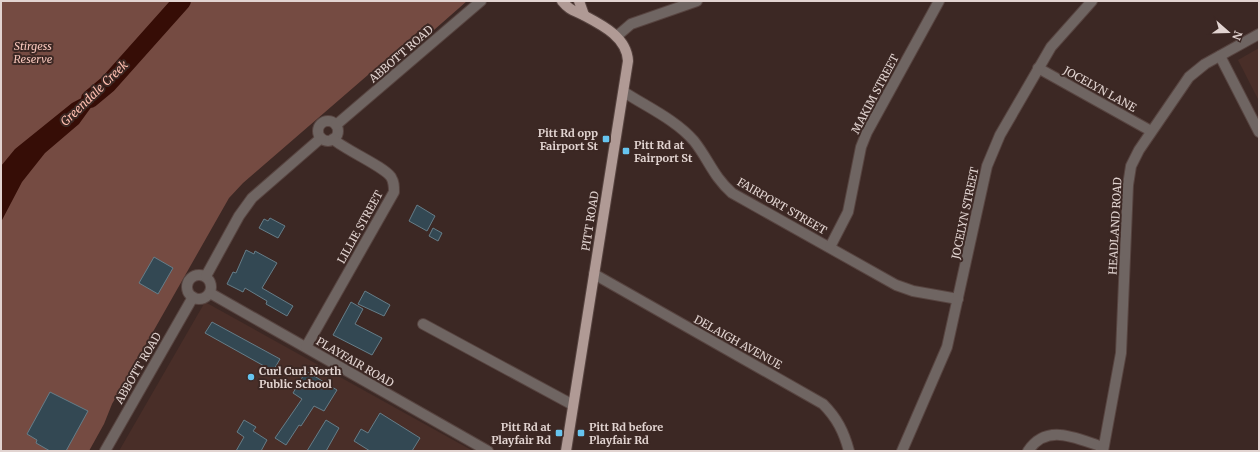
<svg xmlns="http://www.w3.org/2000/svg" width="1260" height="452" viewBox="0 0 1260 452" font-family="Merriweather,serif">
	<rect width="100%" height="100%" fill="#3c2824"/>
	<g fill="#492e28">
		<path d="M1259,48V101L1238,60Z"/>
		<path d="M205,302L473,451H119Z"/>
	</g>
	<path fill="#754b42" d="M1,1H467L434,30L428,23L243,183L229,198L112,404L104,424L89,451H1Z"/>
	<path fill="#360d06" d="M108,84L79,124L45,153L22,182L1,222V166L15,149L72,103Z"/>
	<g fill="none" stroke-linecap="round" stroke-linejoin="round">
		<path stroke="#360d06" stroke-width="18" d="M90,99L108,84L182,1"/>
	</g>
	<g fill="#334853" stroke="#667d88">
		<path d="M417,205L435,216L427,231L409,221Z"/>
		<path d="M270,218L285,226L278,238L259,228L264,219L268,221Z"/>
		<path d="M433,228L442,233L438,241L429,236Z"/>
		<path d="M246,250L254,254L255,251L277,263L262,288L293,306L287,316L266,304L267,301L245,288L243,292L227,284L233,272L236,273Z"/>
		<path d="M154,257L173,268L158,294L139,283Z"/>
		<path d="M365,291L390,305L384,316L358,304Z"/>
		<path d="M351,302L363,309L355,324L382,338L372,355L333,335Z"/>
		<path d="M212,322L280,359L273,371L205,333Z"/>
		<path d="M306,371L337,390L324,411L314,406L301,426L299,425L286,445L275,438L302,399L293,393Z"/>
		<path d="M50,392L88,411L66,451H50L36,443L37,440L27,434Z"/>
		<path d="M380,413L420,438L412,451H370L354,441L361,429L368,433Z"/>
		<path d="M244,420L256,427L253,431L267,440L261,451H236L244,437L237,432Z"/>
		<path d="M326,420L339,428L326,451H307Z"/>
	</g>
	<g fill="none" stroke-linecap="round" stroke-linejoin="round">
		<defs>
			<g id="minor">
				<path d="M617,36L631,24L697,1"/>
				<path d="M1220,56L1259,132"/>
				<path d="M1038,68L1151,131"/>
				<path d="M624,92C647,107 676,120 694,141C709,160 713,176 732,193L896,285L913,291L958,299"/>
				<circle cx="328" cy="131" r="10"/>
				<path d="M336,125L481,1"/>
				<path d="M830,247L848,212L861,147L867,132L939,1"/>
				<path d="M594,274L823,404C837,418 844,432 849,451"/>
				<circle cx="199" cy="287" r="12"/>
				<path d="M206,276L239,216L252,198L321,138"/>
				<path d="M210,293L488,451"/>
				<path d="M423,324L573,405"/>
				<path d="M306,347L394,192C394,186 394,182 391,177C383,166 347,151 333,139"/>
				<path d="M105,451L193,297"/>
				<path d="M902,451L947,347L987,166L1000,135L1051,47L1092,1"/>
				<path d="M1028,451C1047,422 1077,439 1103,447"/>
				<path d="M1103,451L1121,353L1128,185L1131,166L1139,150L1189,77L1205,64L1259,34"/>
			</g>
			<g id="major">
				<path d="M562,1C571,12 575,10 585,16C604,26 627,38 628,61L566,451"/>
				<path d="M579,1L584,15"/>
			</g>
		</defs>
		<use href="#minor" stroke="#574440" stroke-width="12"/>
		<use href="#major" stroke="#574440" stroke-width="12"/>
		<use href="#minor" stroke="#6f6562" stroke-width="10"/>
		<use href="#major" stroke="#b09a95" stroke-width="10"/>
	</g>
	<g fill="#66c4ef" stroke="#3c2824" stroke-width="1.5">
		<rect x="602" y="135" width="8" height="8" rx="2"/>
		<rect x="622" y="147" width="8" height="8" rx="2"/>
		<circle cx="251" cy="377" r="4"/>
		<rect x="555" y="429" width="8" height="8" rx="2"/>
		<rect x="577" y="429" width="8" height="8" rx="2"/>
	</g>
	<g text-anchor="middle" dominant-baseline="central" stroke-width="4" stroke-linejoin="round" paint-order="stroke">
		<g font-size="11" font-style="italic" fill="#f7c6bb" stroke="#3c2824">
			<text x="33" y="46">Stirgess<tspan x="33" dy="13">Reserve</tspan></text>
		</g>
		<g font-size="11" fill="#e2d4d1" stroke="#3c2824">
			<text transform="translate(401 54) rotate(-41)">ABBOTT ROAD</text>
			<text transform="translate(1100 89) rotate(29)">JOCELYN LANE</text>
			<text transform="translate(875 94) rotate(-62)">MAKIM STREET</text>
			<text transform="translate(782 206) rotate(30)">FAIRPORT STREET</text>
			<text transform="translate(965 213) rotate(-78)">JOCELYN STREET</text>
			<text transform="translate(590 221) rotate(-81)">PITT ROAD</text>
			<text transform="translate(1115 226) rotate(-87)">HEADLAND ROAD</text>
			<text transform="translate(360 227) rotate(-61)">LILLIE STREET</text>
			<text transform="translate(738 342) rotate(29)">DELAIGH AVENUE</text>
			<text transform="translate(355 362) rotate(30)">PLAYFAIR ROAD</text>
			<text transform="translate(138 368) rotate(-60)">ABBOTT ROAD</text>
		</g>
		<g font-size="11" font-weight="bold" fill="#e2d4d1" stroke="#3c2824" text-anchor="start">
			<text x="598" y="133" text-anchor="end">Pitt Rd opp<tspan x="598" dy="13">Fairport St</tspan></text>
			<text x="634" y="145">Pitt Rd at<tspan x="634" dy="13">Fairport St</tspan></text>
			<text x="259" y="371">Curl Curl North<tspan x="259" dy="13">Public School</tspan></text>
			<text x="551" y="427" text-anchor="end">Pitt Rd at<tspan x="551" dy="13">Playfair Rd</tspan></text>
			<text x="589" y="427">Pitt Rd before<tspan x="589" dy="13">Playfair Rd</tspan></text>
		</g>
		<g font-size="12" font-style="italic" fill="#febdae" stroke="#3c2824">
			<text transform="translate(94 93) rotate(-44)">Greendale Creek</text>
		</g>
	</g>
	<rect width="1260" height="452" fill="none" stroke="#e2d4d1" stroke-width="4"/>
	<g transform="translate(1228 32) rotate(110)" stroke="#3c2824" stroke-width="3" paint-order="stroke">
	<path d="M0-3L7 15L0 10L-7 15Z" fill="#e2d4d1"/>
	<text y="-6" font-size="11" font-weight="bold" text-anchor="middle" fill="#e2d4d1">N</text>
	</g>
</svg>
